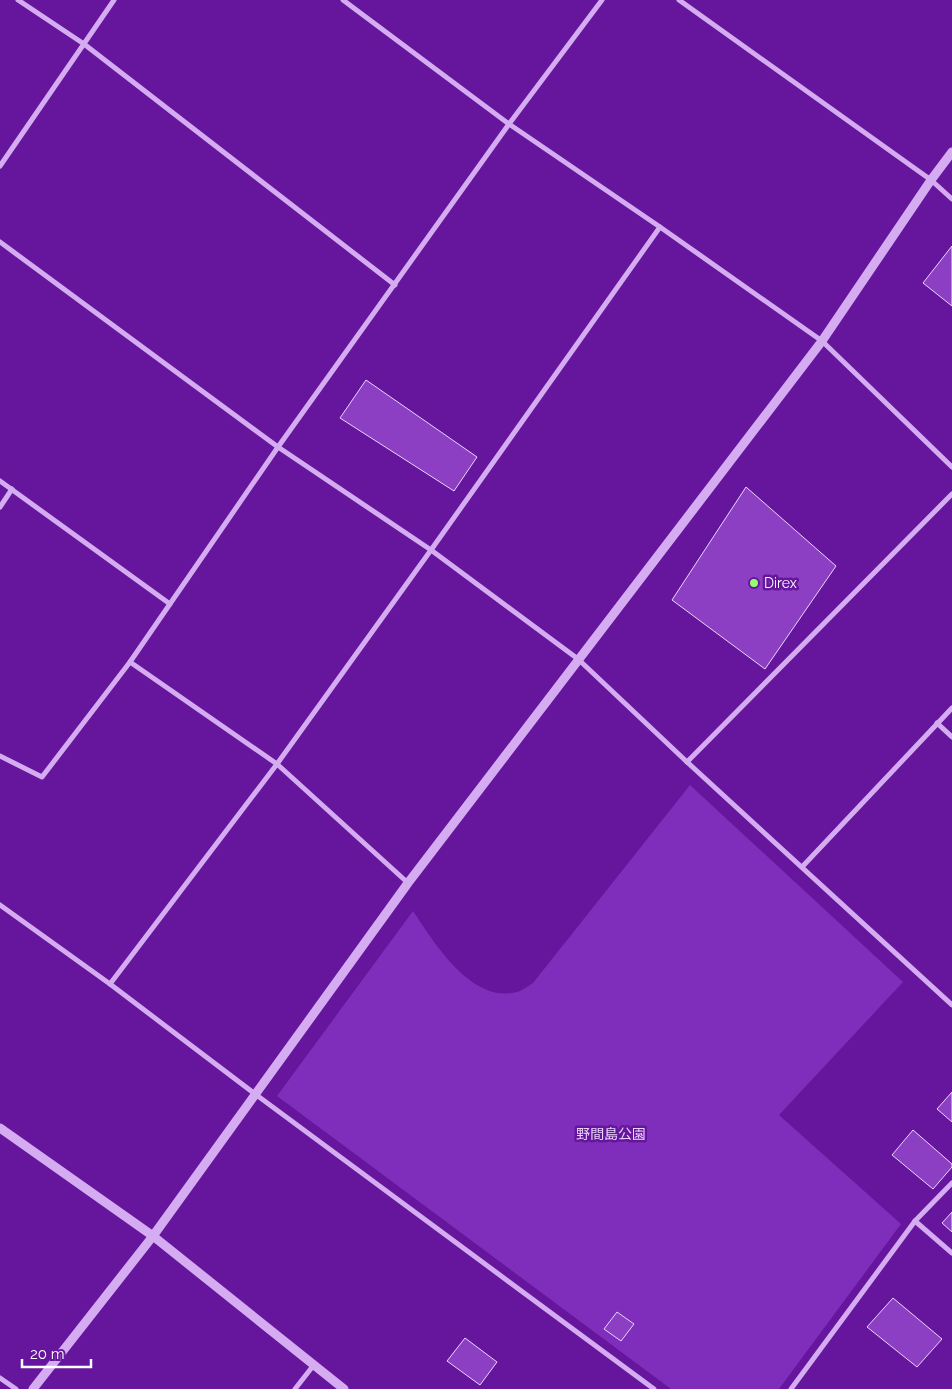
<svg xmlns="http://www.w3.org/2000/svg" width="952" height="1389" viewBox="0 0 952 1389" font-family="Raleway,'Noto Sans JP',sans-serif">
	<rect width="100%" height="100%" fill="#65169c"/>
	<path fill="#7f2dbb" d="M690,785L903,982L779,1115L901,1224L779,1389H671L277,1096L413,911C434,942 471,1004 517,992C522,991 528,986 533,983Z"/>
	<g fill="#8c3fc2" stroke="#ebd4fd">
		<path d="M952,246V306L923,283Z"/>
		<path d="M366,380L477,457L454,491L340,418Z"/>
		<path d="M746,487L836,566L765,669L672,600Z"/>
		<path d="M952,1092V1122L937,1109Z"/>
		<path d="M913,1130L952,1164V1167L933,1189L892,1155Z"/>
		<path d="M952,1212V1232L942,1223Z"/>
		<path d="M893,1298L942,1339L917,1367L867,1327Z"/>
		<path d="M617,1312L634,1324L621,1341L604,1329Z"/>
		<path d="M465,1338L497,1362L480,1385L447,1361Z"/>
	</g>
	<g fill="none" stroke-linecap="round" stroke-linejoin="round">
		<g stroke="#d5acf2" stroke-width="5">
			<path d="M18,0L84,44L395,285"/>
			<path d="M343,0L509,124L660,227L822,341L952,467"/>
			<path d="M679,0L931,180L952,199"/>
			<path d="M0,166L114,0"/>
			<path d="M0,242L278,447L431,550L578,659L687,762L952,1005"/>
			<path d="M0,481L170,604"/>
			<path d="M0,507L12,489"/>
			<path d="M130,662L277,764L408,883"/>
			<path d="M937,723L952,737"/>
			<path d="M0,756L42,777L130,662L278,447L509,124L602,0"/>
			<path d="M687,762L952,494"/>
			<path d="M802,867L952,708"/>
			<path d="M0,905L110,984L255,1094L654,1389"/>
			<path d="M110,984L277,764L431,550L660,227"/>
			<path d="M915,1221L952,1253"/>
			<path d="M0,1378L16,1389"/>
			<path d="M295,1389L313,1366"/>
			<path d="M791,1389L915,1221L952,1183"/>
		</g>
		<g stroke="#d5acf2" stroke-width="9">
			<path d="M0,1128L153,1236L344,1389"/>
			<path d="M33,1389L153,1236L408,883L822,341L931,180L952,152"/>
		</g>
	</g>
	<circle fill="#94ff6e" stroke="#65169c" stroke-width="2" cx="754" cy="583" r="5"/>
	<g text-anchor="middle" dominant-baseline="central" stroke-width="5" stroke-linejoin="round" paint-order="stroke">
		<g font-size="14" fill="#fff" stroke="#65169c" text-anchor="start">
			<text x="764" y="583">Direx</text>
		</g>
		<g font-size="14" fill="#ebd4fd" stroke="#65169c">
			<text x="611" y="1134">野間島公園</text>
		</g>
	</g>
	<path d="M22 1359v8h69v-8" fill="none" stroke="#ffffff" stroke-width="2.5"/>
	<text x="30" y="1359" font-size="15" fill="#ffffff" stroke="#65169c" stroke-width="4" paint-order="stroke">20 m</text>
</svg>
